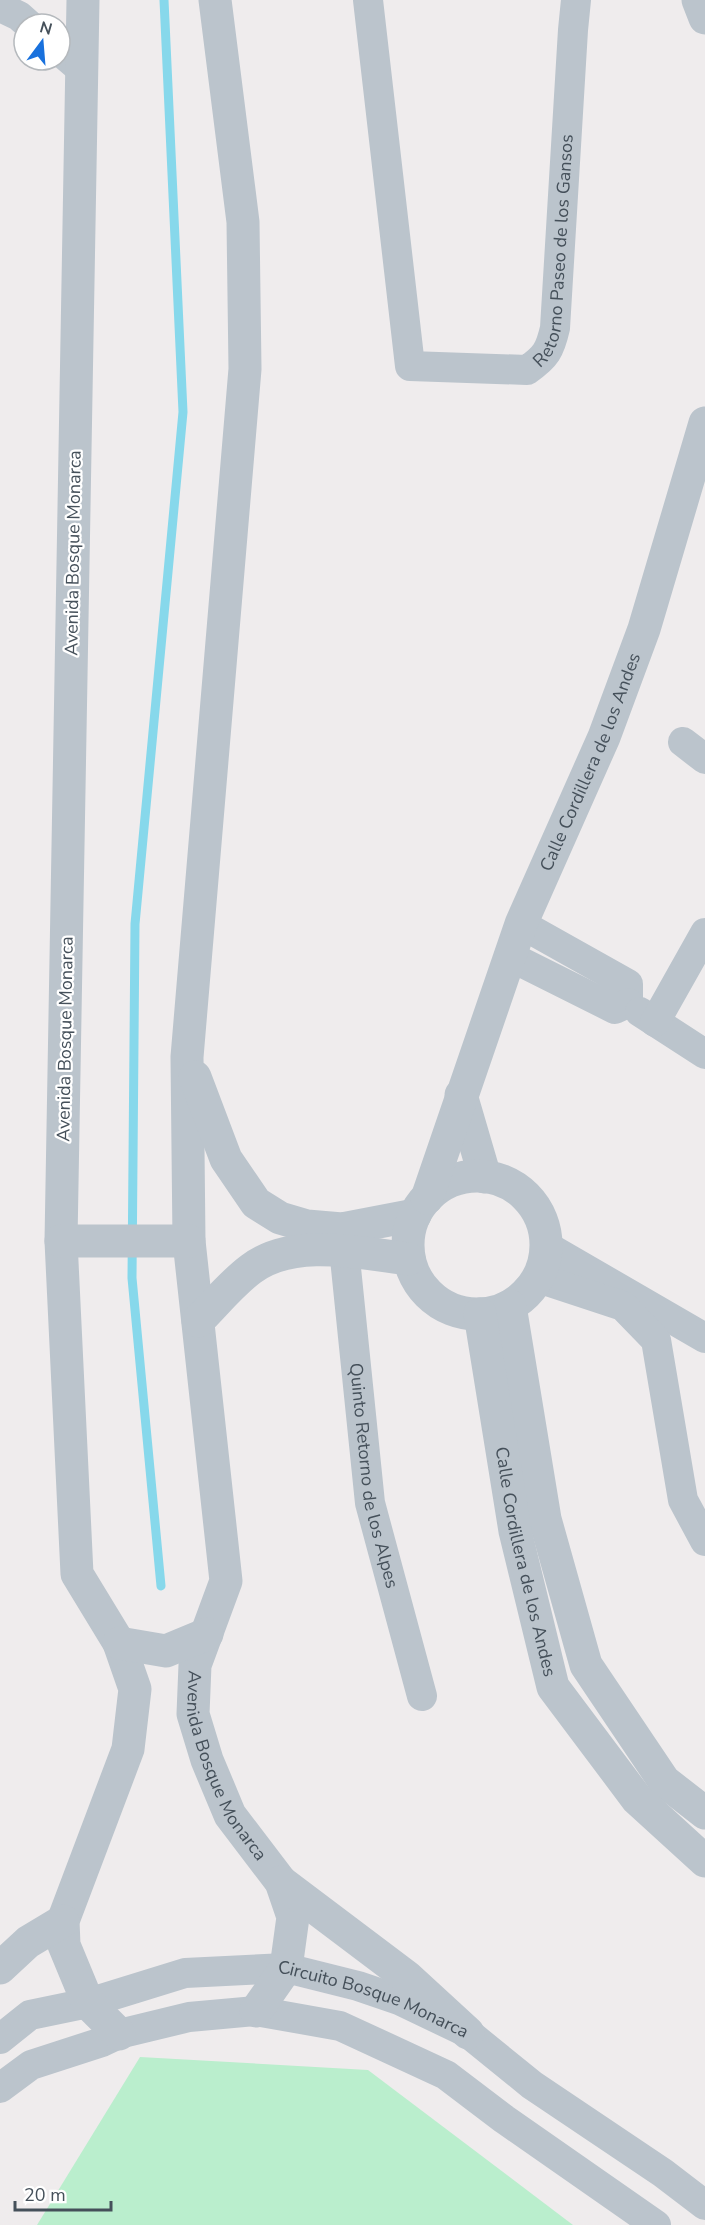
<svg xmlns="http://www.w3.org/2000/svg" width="705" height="2225" viewBox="0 0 705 2225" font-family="'Nunito Sans',sans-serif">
	<rect width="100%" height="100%" fill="#efeced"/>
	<path fill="#baeecd" d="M140,2057L368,2070L573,2225H37Z"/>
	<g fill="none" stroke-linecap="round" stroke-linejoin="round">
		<path stroke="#87d8eb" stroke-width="9" d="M161,1586L132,1278L135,924L183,412L164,0"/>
		<g stroke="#bbc4cc" stroke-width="30">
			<path id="s1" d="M368,0L410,366L527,370C546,357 550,350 555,328L573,30L576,0"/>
			<path d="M0,7L19,16L28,24"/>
			<path d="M60,51L81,69"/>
			<path d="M683,742L705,759"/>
			<path d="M521,924L628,984V1003"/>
			<path d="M509,956L615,1009L628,1003"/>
			<path d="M640,1012L705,1054"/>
			<path d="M655,1022L705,933"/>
			<path id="s2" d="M342,1229L370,1503L422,1696"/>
			<path d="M546,1246L705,1338"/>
			<path d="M538,1278L623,1306L656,1340L683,1500L705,1541"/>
			<path id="s3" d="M0,2039L30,2015L88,2003L185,1973L286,1968L358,1986L399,2000L468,2033L532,2085L663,2173L705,2205"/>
			<path d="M0,2088L31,2065L102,2042L119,2034L189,2017L256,2011L340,2026L446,2075L504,2119L656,2225"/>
		</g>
		<g stroke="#bbc4cc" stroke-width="33">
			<path d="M83,0L61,1241L77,1574L119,1643L135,1689L128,1749L63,1921L64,1945L88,2003L119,2034"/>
			<path id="s4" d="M215,0L243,222L245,369L187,1057L189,1241L226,1581L195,1665L193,1714L207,1760L230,1815L281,1882L293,1917L286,1968L256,2011"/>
			<path d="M698,0L705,18"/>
			<path d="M195,1077L226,1159L256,1203L280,1218L307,1226L342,1229L415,1215"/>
			<path d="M461,1095L485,1177"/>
			<circle cx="477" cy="1245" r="69"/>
			<path id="s5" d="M427,1198L521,924L604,737L644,629L705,423"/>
			<path d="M61,1241H189"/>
			<path d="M510,1306L545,1519L586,1665L664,1781L705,1813"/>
			<path id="s6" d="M480,1314L515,1531L553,1687L637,1799L705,1861"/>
			<path d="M198,1321C215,1304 232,1283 251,1269C293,1237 361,1253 409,1259"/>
			<path d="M119,1643L166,1651L207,1634"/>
			<path d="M281,1882L407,1977L468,2033"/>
			<path d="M0,1968L28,1942L63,1921"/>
		</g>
	</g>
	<g text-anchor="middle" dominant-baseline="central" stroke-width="4.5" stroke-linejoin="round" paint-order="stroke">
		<g font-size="18" fill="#45505a" stroke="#fff">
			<text stroke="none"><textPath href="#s1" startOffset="614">Retorno Paseo de los Gansos</textPath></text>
			<text transform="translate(73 553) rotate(-89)">Avenida Bosque Monarca</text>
			<text stroke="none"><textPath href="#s5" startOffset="466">Calle Cordillera de los Andes</textPath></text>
			<text transform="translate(65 1039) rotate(-89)">Avenida Bosque Monarca</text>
			<text stroke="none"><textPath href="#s2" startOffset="249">Quinto Retorno de los Alpes</textPath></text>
			<text stroke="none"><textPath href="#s6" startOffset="252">Calle Cordillera de los Andes</textPath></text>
			<text stroke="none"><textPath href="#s4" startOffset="1785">Avenida Bosque Monarca</textPath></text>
			<text stroke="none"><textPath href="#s3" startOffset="393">Circuito Bosque Monarca</textPath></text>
		</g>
	</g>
	<g transform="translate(42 42) rotate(16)"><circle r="28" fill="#ffffff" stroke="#b5b9bd" stroke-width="1.5"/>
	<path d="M0-4.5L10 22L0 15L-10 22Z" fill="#1971dd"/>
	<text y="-9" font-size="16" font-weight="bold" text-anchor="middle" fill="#45505a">N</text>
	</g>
	<path d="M15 2201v9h96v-9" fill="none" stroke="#45505a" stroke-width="3"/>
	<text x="24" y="2201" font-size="18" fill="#45505a" stroke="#ffffff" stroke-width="4.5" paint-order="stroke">20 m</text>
</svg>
